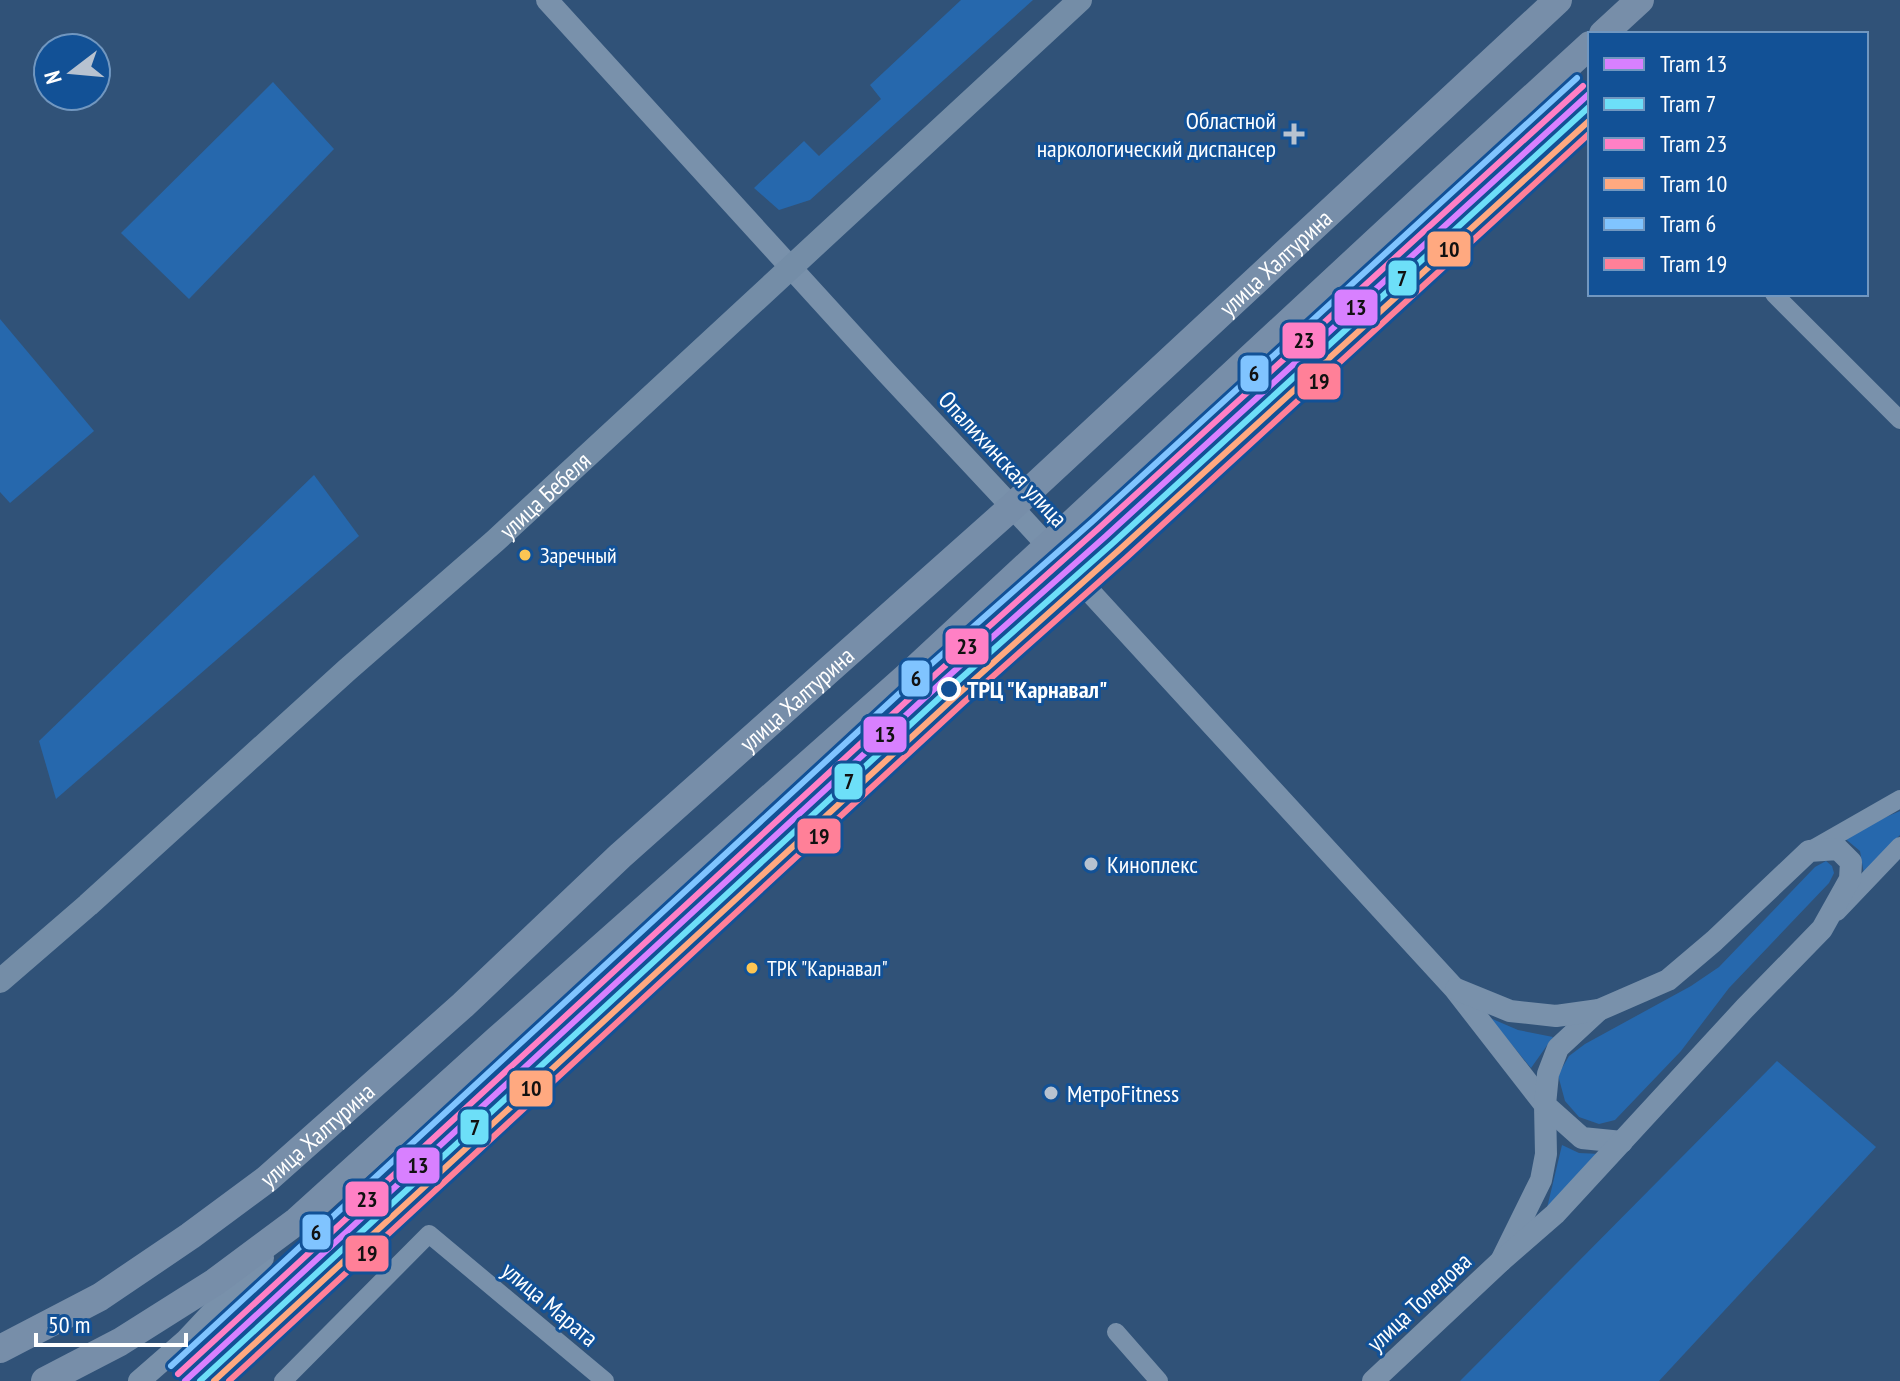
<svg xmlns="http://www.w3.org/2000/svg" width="1900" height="1381" viewBox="0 0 1900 1381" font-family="'PT Sans Narrow',sans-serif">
	<rect width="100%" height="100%" fill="#305278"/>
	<g fill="#2668ad">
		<path d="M961,0H1033L810,200L779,210L754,188L804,141L819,156L881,99L870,85Z"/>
		<path d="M273,82L334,149L189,299L121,233Z"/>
		<path d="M0,319L94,431L10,503L0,492Z"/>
		<path d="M314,475L359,536L56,799L39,741Z"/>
		<path d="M1900,811V835L1864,874L1860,851L1842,836Z"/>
		<path d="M1826,861L1832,866L1834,873L1829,883L1729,988L1681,1051L1615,1120L1599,1124L1579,1117L1565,1101L1558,1075L1569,1056L1585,1044L1691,986L1719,967L1815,867Z"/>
		<path d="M1490,1018L1518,1030L1553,1037L1531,1068Z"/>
		<path d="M1777,1061L1876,1147L1659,1381H1460Z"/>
		<path d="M1562,1145L1579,1153L1600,1154L1547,1208Z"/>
	</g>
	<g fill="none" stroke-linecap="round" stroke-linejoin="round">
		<g stroke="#7991ab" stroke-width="18">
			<path d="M1774,294L1900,420"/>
			<path d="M1809,851L1900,799"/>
			<path d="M1837,912L1900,846"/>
			<path d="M1116,1332L1159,1381"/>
			<path d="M283,1381L429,1234L605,1381"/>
		</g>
		<g stroke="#7991ab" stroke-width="22">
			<path d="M547,0L885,371L1012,507L1454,988L1545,1105L1546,1154L1541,1180L1501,1261"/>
			<path d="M1599,1010L1558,1048L1548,1074L1545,1105L1582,1138L1622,1142"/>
			<path d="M139,1381L186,1340L263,1258"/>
			<path d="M1373,1381L1501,1261L1555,1214L1745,1008L1822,929L1850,879L1851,862L1838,849L1809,851L1714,941L1668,980L1599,1010L1556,1016L1510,1011L1456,989"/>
		</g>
		<path stroke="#748da7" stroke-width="24" id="s1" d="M0,981L88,905L347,670L495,541L1080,0"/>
		<g stroke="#778ea9" stroke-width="28">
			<path d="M1603,34L1640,0"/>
			<path id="s2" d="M0,1349L100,1297L190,1236L267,1179L463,1005L620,856L1012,507L1558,0"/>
			<path d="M45,1381L120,1342L215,1282L297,1221L497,1040L911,673L1426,195L1590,45"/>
		</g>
		<defs>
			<path id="tram-1" d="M185,1381L943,681L1106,536L1590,93"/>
			<path id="tram-2" d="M200,1381L950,688L1113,543L1590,106"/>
			<path id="tram-3" d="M178,1374L936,674L1099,528L1583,86"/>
			<path id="tram-4" d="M214,1381L956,696L1119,550L1590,120"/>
			<path id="tram-5" d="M171,1366L929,666L1093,521L1577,78"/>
			<path id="tram-6" d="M229,1381L963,703L1126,558L1590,133"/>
		</defs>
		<use href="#tram-1" stroke="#125196" stroke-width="12"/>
		<use href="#tram-2" stroke="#125196" stroke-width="12"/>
		<use href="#tram-3" stroke="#125196" stroke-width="12"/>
		<use href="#tram-4" stroke="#125196" stroke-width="12"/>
		<use href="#tram-5" stroke="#125196" stroke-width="12"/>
		<use href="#tram-6" stroke="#125196" stroke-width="12"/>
		<use href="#tram-1" stroke="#d880ff" stroke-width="6"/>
		<use href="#tram-2" stroke="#6ddff8" stroke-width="6"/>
		<use href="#tram-3" stroke="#ff80c5" stroke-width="6"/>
		<use href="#tram-4" stroke="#ffa980" stroke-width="6"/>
		<use href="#tram-5" stroke="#80c4ff" stroke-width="6"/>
		<use href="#tram-6" stroke="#ff8098" stroke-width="6"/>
	</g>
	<g fill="#b7c2d0" stroke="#125196" stroke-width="3">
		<path d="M1290 122h8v8h8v8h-8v8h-8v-8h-8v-8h8z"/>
		<circle cx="1091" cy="864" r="8"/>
		<circle cx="1051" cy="1093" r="8"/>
	</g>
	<g fill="#fcc553" stroke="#125196" stroke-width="3">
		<circle cx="525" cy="555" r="7"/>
		<circle cx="752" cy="968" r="7"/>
	</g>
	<circle fill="#125196" stroke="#fff" stroke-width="4" cx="949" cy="689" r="10"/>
	<g text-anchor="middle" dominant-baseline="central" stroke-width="6" stroke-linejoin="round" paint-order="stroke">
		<g font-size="22" fill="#fff" stroke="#125196" text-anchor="start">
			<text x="540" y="555">Заречный</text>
			<text x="767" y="968">ТРК "Карнавал"</text>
		</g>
		<g font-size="24" fill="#fff" stroke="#125196" text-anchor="start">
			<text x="1276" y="120" text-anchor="end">Областной<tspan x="1276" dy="28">наркологический диспансер</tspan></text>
			<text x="1107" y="864">Киноплекс</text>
			<text x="1067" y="1093">МетроFitness</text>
		</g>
		<g font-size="24" fill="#fff" stroke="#125196">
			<text stroke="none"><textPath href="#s2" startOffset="1680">улица Халтурина</textPath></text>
			<text transform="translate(1003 459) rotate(47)">Опалихинская улица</text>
			<text stroke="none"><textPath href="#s1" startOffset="730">улица Бебеля</textPath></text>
			<text stroke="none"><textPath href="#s2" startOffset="1032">улица Халтурина</textPath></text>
			<text stroke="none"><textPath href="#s2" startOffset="384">улица Халтурина</textPath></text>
			<text transform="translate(1419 1302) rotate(-43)">улица Толедова</text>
			<text transform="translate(550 1304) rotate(40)">улица Марата</text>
		</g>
		<g font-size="24" font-weight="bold" fill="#fff" stroke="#125196" text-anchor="start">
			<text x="967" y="689">ТРЦ "Карнавал"</text>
		</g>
	</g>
	<g stroke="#125196" stroke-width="3">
		<rect x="1426" y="230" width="46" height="38" rx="8" fill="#ffa980"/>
		<rect x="1387" y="259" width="31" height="38" rx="8" fill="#6ddff8"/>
		<rect x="1333" y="288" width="46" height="39" rx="8" fill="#d880ff"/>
		<rect x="1281" y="321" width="46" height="39" rx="8" fill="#ff80c5"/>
		<rect x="1239" y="354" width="31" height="39" rx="8" fill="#80c4ff"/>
		<rect x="1296" y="362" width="46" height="39" rx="8" fill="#ff8098"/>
		<rect x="944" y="627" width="46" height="39" rx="8" fill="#ff80c5"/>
		<rect x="900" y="659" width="31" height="39" rx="8" fill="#80c4ff"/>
		<rect x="862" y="715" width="46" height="39" rx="8" fill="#d880ff"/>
		<rect x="833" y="762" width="31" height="39" rx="8" fill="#6ddff8"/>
		<rect x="796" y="817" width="46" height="38" rx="8" fill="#ff8098"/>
		<rect x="508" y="1069" width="46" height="39" rx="8" fill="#ffa980"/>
		<rect x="459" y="1108" width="31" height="38" rx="8" fill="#6ddff8"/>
		<rect x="395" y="1146" width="46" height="39" rx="8" fill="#d880ff"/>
		<rect x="344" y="1180" width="46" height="38" rx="8" fill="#ff80c5"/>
		<rect x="301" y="1213" width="31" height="38" rx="8" fill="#80c4ff"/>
		<rect x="344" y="1234" width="46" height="39" rx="8" fill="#ff8098"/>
	</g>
	<g font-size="22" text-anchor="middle" font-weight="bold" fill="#111">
		<text x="1449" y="257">10</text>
		<text x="1402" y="286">7</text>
		<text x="1356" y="315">13</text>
		<text x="1304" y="348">23</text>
		<text x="1254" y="381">6</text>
		<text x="1319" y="389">19</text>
		<text x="967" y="654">23</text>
		<text x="916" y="686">6</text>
		<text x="885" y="742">13</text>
		<text x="849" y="789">7</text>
		<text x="819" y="844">19</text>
		<text x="531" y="1096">10</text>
		<text x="475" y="1135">7</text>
		<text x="418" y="1173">13</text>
		<text x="367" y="1207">23</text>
		<text x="316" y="1240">6</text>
		<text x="367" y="1261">19</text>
	</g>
	<rect x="1588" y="32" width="280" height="264" fill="#125196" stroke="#7197c0" stroke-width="2"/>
	<rect x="1604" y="58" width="40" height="12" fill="#d880ff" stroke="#7197c0" stroke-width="2"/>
	<text x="1660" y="72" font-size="24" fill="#ffffff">Tram 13</text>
	<rect x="1604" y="98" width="40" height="12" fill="#6ddff8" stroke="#7197c0" stroke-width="2"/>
	<text x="1660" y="112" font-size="24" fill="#ffffff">Tram 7</text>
	<rect x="1604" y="138" width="40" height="12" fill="#ff80c5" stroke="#7197c0" stroke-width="2"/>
	<text x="1660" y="152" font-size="24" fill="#ffffff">Tram 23</text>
	<rect x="1604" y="178" width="40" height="12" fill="#ffa980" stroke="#7197c0" stroke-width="2"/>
	<text x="1660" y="192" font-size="24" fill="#ffffff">Tram 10</text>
	<rect x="1604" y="218" width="40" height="12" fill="#80c4ff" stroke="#7197c0" stroke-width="2"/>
	<text x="1660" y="232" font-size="24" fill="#ffffff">Tram 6</text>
	<rect x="1604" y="258" width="40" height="12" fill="#ff8098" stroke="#7197c0" stroke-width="2"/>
	<text x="1660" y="272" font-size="24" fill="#ffffff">Tram 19</text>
	<g transform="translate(72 72) rotate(254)"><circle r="38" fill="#125196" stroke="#7197c0" stroke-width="2"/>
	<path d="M0-6L14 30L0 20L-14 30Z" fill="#b7c2d0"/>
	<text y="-12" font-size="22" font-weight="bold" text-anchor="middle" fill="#ffffff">N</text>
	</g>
	<path d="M36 1333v12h150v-12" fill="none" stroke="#ffffff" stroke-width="4"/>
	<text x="48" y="1333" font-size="24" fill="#ffffff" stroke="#125196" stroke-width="6" paint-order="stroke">50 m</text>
</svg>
